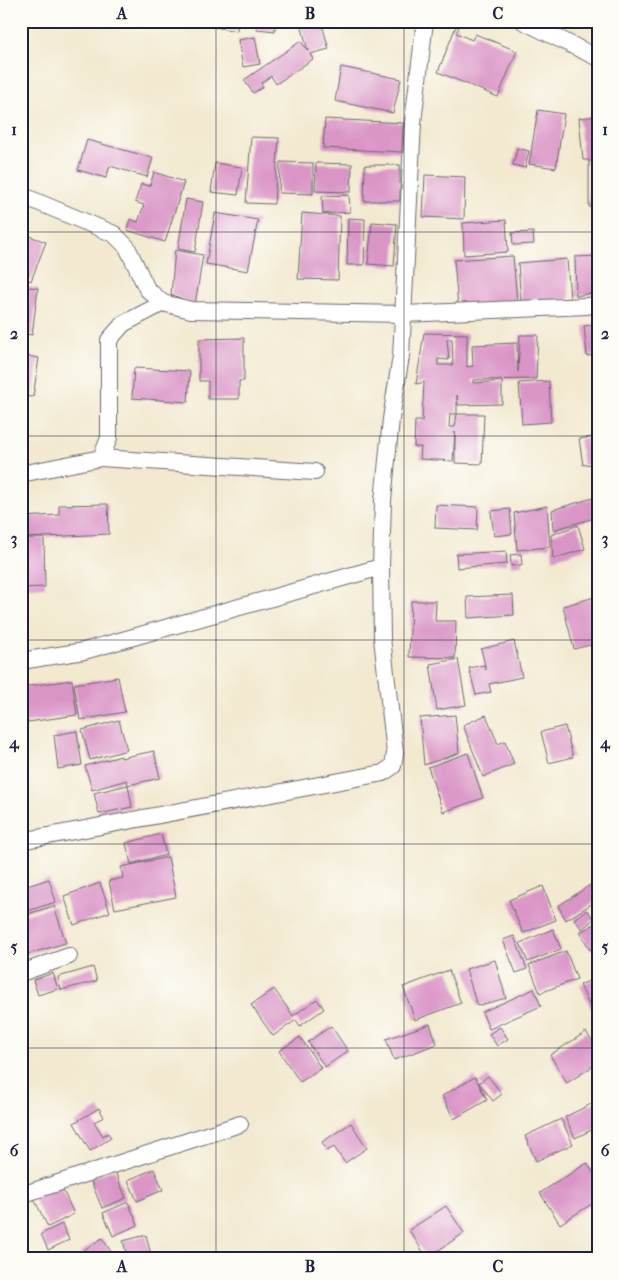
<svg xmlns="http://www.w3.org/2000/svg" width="619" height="1280" viewBox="0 0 619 1280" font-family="'IM FELL French Canon',serif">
	<rect width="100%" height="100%" fill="#fdfcf7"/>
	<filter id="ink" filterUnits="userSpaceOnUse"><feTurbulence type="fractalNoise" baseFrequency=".02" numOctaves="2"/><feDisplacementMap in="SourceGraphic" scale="10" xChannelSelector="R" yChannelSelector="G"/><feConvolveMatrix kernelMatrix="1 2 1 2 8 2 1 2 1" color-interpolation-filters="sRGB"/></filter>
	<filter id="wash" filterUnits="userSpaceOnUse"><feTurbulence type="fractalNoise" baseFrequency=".0096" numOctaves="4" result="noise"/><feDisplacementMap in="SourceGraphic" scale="20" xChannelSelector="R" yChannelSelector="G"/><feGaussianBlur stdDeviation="1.12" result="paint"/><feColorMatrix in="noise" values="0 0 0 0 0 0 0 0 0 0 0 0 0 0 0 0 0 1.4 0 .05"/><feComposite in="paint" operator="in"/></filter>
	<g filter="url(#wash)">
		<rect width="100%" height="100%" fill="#f2e9d0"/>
		<g id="blocks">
			<g fill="#da95c7" fill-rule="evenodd">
				<path d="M198,21H238L237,31L197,24Z"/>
				<path d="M257,21H288L287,25L275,24V31L257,29Z"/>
				<path d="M307,21H321L329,49L310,54L313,59L276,84L271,76L261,83L263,87L253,93L244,80L301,41L308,51L301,24Z"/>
				<path d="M456,26L459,27L456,33L472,40L475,34L517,51L498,97L438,72Z"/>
				<path d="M255,37L260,64L243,67L238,40Z"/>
				<path d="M341,67L401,79L393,113L335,101Z"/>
				<path d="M538,110L564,114L556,168L529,164Z"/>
				<path d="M598,116V207H589V160H583L579,118Z"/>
				<path d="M325,119L403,123L402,152L323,148Z"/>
				<path d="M251,137L279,138L274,204L246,203Z"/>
				<path d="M87,140L153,158L147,177L110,166L106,178L78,170Z"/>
				<path d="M517,148L529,151L525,168L513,165Z"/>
				<path d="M280,162L313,163V194L279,193Z"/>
				<path d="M215,163L242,167L238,195L211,192Z"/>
				<path d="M316,163L352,164L351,192L315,191Z"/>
				<path d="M365,165H400V201H364Z"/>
				<path d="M154,172L184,182L165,242L127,230L130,219L138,222L144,205L135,202L141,184L150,186Z"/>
				<path d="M425,175L465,177L464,219L423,217Z"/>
				<path d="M349,195L350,212L323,214L322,196Z"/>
				<path d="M186,199L203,202L195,252L178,249Z"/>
				<path d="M215,213L258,220L248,271L206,264Z"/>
				<path d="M302,213L340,216L338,280L298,279Z"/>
				<path d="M348,218L365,219L364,265H347Z"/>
				<path d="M506,220L508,252L464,255L463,223Z"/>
				<path d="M372,222L397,224L394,266L368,264Z"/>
				<path d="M533,232L534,244L513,245L512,233Z"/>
				<path d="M21,233L46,242L31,281L21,277Z"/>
				<path d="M175,250L203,255L195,305L171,294Z"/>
				<path d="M513,256L517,302L458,307L454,260Z"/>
				<path d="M598,256V292L576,296L575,257Z"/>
				<path d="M567,259L570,299L521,303L518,263Z"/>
				<path d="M21,286L38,288L32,335L21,333Z"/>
				<path d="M598,324V355L587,356L584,326Z"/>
				<path d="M424,333L467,334V367L473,366L472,345L517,343L518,372L520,335H538L536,379L473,380V383L502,381V404L458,405L457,395V414H450L449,427H455L457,414H484L482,464L455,463V432L453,461L420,459L421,447H414L415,421H422L424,382L416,384ZM447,339H452L453,365H438V359L449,360Z"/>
				<path d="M244,338V381H239V399H208V381H199V339Z"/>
				<path d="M21,355L39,358L33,397L21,396Z"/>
				<path d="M134,368L190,371L188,402L132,398Z"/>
				<path d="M549,381L551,422L522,424L519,383Z"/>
				<path d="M598,436V454L591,455L593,464L583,465L579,439Z"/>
				<path d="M593,498L595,518L553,530L552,510Z"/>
				<path d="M108,504L109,534L25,538H44L45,587L21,588V517L59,515V505Z"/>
				<path d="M436,505L478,507L477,530L435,528Z"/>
				<path d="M547,506L550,547L517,550L514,513Z"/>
				<path d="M510,509L512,534L494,536L491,511Z"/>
				<path d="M578,525L585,549L553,559L551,535Z"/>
				<path d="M506,551L507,564L457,568L456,554Z"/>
				<path d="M521,554L522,565L511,566L510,555Z"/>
				<path d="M513,595L514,615L468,618L467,597Z"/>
				<path d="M598,596V643L574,649L563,606Z"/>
				<path d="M411,601H436L435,621H456L455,658L409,657Z"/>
				<path d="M514,641L522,677L489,684L491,692L476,695L469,668L484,665L486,670L481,649Z"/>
				<path d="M458,659L466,705L437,710L430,664Z"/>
				<path d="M118,677L125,712L80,720L74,684Z"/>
				<path d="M72,680L77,715L21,723V687Z"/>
				<path d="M455,715L459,753L424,765L420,718Z"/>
				<path d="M486,715L498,744L505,741L514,764L483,777L463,725Z"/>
				<path d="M119,720L127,750L90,760L82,730Z"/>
				<path d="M565,726L573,757L549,763L541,732Z"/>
				<path d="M77,731L82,765L58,769L54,735Z"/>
				<path d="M154,751L160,778L128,785L132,807L99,814L94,793L128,785L127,780L92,790L85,766L121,756V758Z"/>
				<path d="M468,753L483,798L443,812L428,767Z"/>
				<path d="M161,834L166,855L131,864L126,843Z"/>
				<path d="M168,857L176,897L115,909L109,881L123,878L121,867Z"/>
				<path d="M49,879L56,902L21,913V888Z"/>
				<path d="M598,880V900L566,920L558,906Z"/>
				<path d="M100,883L110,912L74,925L64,896Z"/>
				<path d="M543,886L556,920L523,933L509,900Z"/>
				<path d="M54,906L66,943L21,956V916Z"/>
				<path d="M587,910L594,919L582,929L574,919Z"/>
				<path d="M598,922V945L590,950L580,932Z"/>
				<path d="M553,929L561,949L528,962L520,943Z"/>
				<path d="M514,936L527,969L516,973L503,940Z"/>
				<path d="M566,951L577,979L540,993L529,965Z"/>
				<path d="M495,960L506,998L477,1006L466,969Z"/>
				<path d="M93,967L97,981L61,990L58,977Z"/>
				<path d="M449,970L461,1003L415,1020L403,987Z"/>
				<path d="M53,973L58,989L38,995L33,980Z"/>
				<path d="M598,977V1006L591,1009L580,985Z"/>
				<path d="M274,989L293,1016L317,999L324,1009L300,1026L296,1020L273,1036L251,1005Z"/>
				<path d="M534,989L541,1006L489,1029L482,1012Z"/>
				<path d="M430,1024L437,1044L394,1060L386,1039Z"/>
				<path d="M331,1026L348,1051L325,1067L308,1042Z"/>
				<path d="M500,1027L508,1039L497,1046L489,1034Z"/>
				<path d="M586,1032L598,1050V1063L567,1083L550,1055Z"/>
				<path d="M300,1037L321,1068L300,1082L279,1051Z"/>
				<path d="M488,1076L502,1094L493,1101L479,1083Z"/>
				<path d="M475,1077L487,1100L454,1119L442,1096Z"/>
				<path d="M595,1102L598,1106V1127L575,1138L565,1117Z"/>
				<path d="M99,1108L104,1117L94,1122L103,1136L108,1133L111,1138L90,1151L74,1123Z"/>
				<path d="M561,1119L573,1144L536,1161L525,1136Z"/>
				<path d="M351,1123L367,1148L345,1163L334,1147L327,1151L322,1142Z"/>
				<path d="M587,1163L598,1180V1200L560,1224L540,1193Z"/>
				<path d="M114,1169L126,1198L102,1208L90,1179Z"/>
				<path d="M154,1169L163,1190L137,1201L128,1180Z"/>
				<path d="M60,1184L74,1214L48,1227L33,1197Z"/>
				<path d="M128,1202L138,1225L113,1236L103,1213Z"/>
				<path d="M446,1206L464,1233L427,1258L409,1230Z"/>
				<path d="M62,1224L69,1240L48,1250L41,1234Z"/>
				<path d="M146,1235L152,1259H128L123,1241Z"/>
				<path d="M102,1238L116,1259H96L95,1257L86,1259L81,1252Z"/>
				<path d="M188,1253L191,1259H175Z"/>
			</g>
		</g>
	</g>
	<g filter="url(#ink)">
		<use href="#blocks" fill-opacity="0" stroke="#6b686f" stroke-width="1"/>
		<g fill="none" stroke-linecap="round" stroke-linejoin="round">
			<defs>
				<g id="minor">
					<path d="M523,21L598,58"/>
					<path d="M21,195L114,234L127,247L147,289L163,303L191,310L404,314L587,306L598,304"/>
					<path d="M101,458L315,472"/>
					<path d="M21,474L101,458L109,438V340L123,324L163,303"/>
					<path d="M21,661L84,651L381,567"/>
					<path d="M21,841L383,773L393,766L395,753L382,638L381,567L383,501L391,419L401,356L413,122L425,21"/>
					<path d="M21,973L69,956"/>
					<path d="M21,1195L240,1124"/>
				</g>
			</defs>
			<use href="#minor" stroke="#6b686f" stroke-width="18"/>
			<use href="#minor" stroke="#fff" stroke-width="16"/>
		</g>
	</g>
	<path fill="none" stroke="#22223b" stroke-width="1" stroke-opacity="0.55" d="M216,21V1259M404,21V1259M21,232H598M21,436H598M21,640H598M21,844H598M21,1048H598"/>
	<rect width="619" height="1280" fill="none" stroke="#fdfcf7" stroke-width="55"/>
	<rect x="28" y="28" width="564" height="1224" fill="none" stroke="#22223b" stroke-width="2"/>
	<g font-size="16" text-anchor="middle" font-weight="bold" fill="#22223b">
		<text x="122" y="19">A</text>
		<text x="310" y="19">B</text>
		<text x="498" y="19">C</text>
		<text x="14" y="135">1</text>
		<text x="605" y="135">1</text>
		<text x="14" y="339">2</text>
		<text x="605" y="339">2</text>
		<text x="14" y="544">3</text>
		<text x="605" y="544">3</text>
		<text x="14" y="748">4</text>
		<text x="605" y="748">4</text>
		<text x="14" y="952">5</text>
		<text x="605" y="952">5</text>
		<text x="14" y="1156">6</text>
		<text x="605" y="1156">6</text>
		<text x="122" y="1272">A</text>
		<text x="310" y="1272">B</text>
		<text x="498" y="1272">C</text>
	</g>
</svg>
